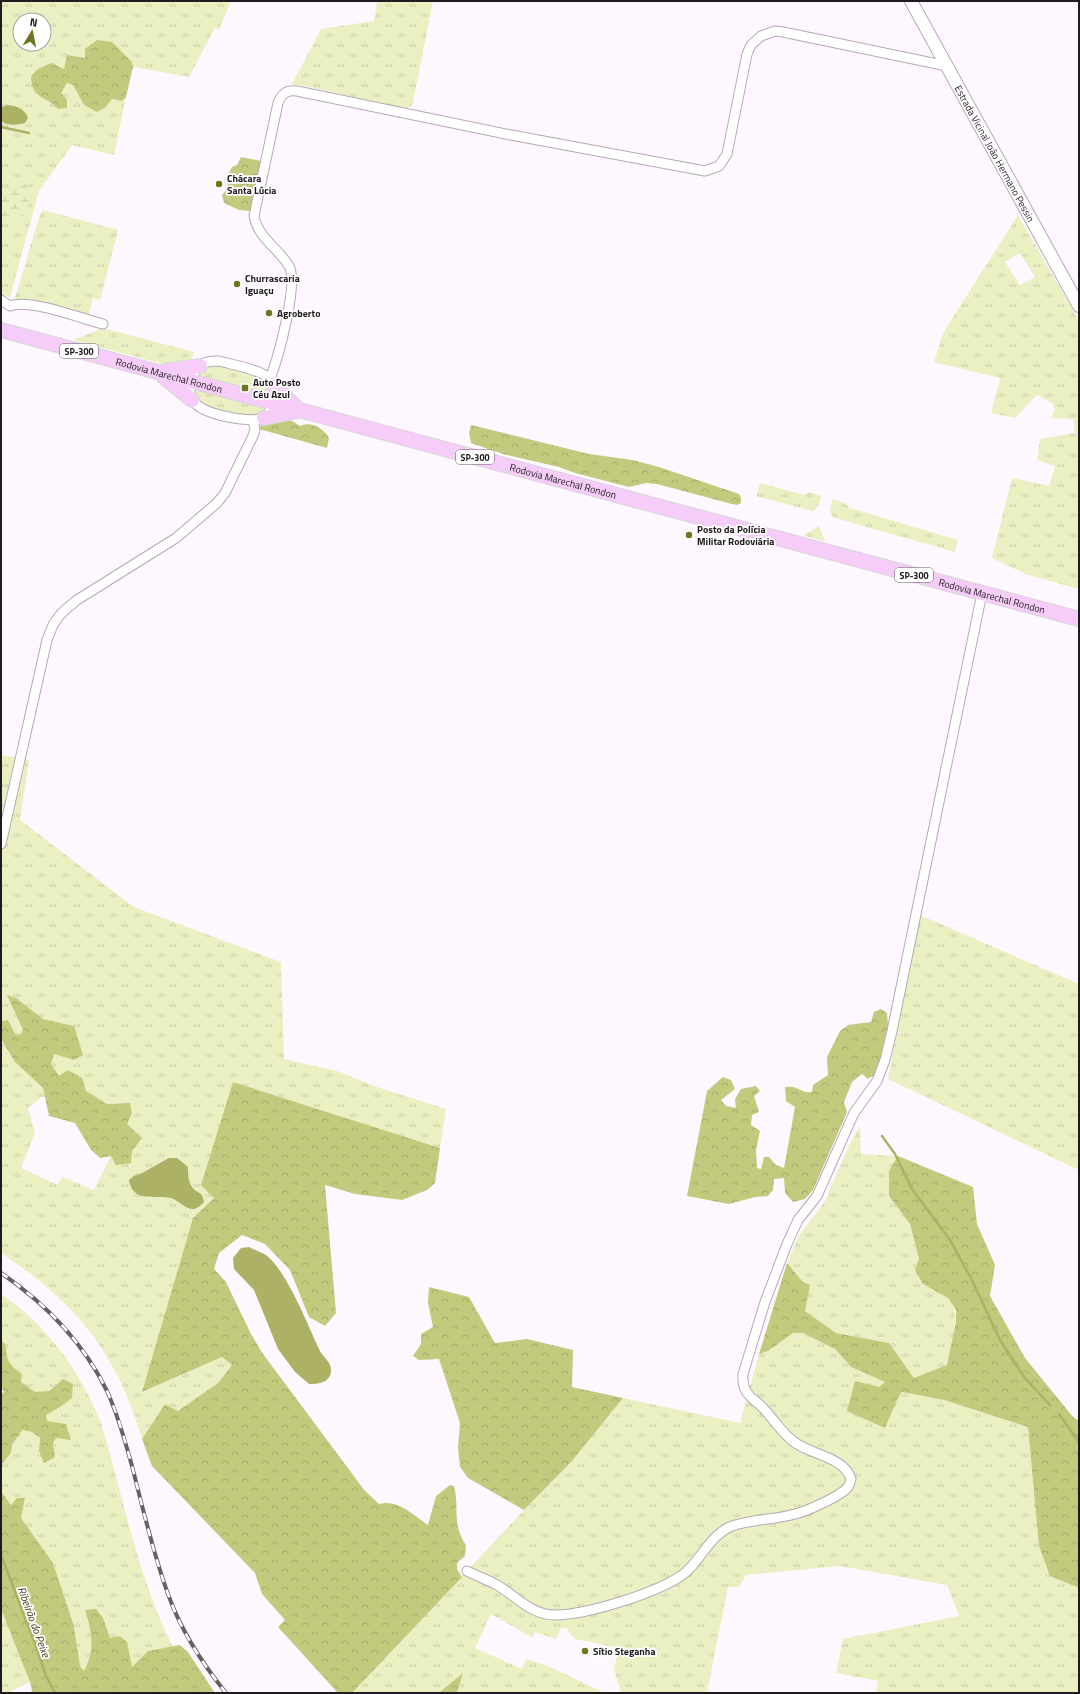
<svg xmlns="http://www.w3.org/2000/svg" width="1080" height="1694" viewBox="0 0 1080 1694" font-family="'Titillium Web',sans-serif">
	<defs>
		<pattern id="grass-tufts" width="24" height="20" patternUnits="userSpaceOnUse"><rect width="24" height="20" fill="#ebf0c2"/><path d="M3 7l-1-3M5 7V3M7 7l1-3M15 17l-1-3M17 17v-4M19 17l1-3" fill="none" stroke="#c9cda6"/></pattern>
		<pattern id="forest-crowns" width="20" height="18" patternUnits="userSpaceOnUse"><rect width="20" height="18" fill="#c3c97d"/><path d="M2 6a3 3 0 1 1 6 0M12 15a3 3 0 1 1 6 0" fill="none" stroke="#a7ac6c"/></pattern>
		<pattern id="wetland-marsh" width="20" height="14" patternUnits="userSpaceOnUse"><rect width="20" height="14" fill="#ebf0c2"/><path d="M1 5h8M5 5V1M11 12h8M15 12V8" fill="none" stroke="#c9cda6"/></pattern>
	</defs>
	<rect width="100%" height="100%" fill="#fff7ff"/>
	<g fill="url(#grass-tufts)" fill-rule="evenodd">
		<path d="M1,1H231L219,30L215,28L189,77L133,67L132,62L118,48L85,58L64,69L36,95L52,101L59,109L61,93L67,83L73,85L84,105L106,107L112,99L122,101L126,97L114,155L72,145L39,191L10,297L1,294ZM20,20H44V44H20Z"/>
		<path d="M377,1H433L413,103L411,106L406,109L305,86L292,84L321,29L374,21Z"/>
		<path d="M43,210L118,230L100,300L93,298L88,317L21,301L15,298L39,217Z"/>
		<path d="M1018,215L1079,321V589L1028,575L992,558L1012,478L1049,486L1055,466L1037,460L1040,439L1075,433L1073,419L1051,418L1055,409L1052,403L1037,395L1015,418L991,413L1000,378L934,362L943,333ZM1020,253L1035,277L1020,285L1005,262Z"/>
		<path d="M103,328L194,352L191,361L168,365L159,363L73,340Z"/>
		<path d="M215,364C241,371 284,373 264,413L257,418L212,410L199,402L193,390C197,377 198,366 215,364Z"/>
		<path d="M760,483L804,495L809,492L821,496C820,502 819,509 812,511L756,496Z"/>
		<path d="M833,499L845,503L850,508L958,540L955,552L835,518C827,514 831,506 833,499Z"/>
		<path d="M819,526L825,541L805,536L806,534Z"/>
		<path d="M1,755L29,760L20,820L134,907L281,962L284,1059L337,1071L377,1087L446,1109L440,1148L233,1082L214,1198L193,1218L143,1392L222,1357L232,1365L218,1383L178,1411L164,1405L142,1439C116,1351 76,1303 1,1253V1039L15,1062L43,1088L45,1097H41L28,1108L35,1133L21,1168L58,1185L62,1177L94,1190L132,1113L130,1103L107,1104L59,1076L51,1064L54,1054L74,1060V1026L43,1019L8,996L23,1030L21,1034L16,1035L8,1020L1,1022Z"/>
		<path d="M920,915L1079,984V1170L888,1079Z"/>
		<path d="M860,1126L861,1154L898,1156L889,1171V1196L910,1224L919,1260L923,1284C931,1288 940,1292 947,1298C964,1311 951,1348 947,1366L914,1378L889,1343L836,1333L805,1311L803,1282L787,1263L799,1235L824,1203L849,1145Z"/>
		<path d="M1,1294C48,1326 80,1371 101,1423C124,1498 137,1576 173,1647L148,1651L132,1668L110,1638L103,1618L85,1610C93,1637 93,1645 85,1672L80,1666L74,1626L53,1563L21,1518L25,1498L11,1505L1,1491V1465L11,1453L12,1445L22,1430L32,1432L40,1438L39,1451L53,1443L56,1437L47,1421L46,1414L60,1407L63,1379L48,1391L35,1393L21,1382L22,1374C10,1365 6,1361 6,1345L1,1340Z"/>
		<path d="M793,1333H803L835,1349L851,1367L885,1382L879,1387L885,1427L897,1400L902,1392L944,1400L1028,1427L1039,1546L1050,1576L1079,1588V1693H876L878,1681L836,1673L843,1639L959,1616L947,1585L840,1566L746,1575L739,1587H728L707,1693H621L614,1669L619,1648L575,1639L566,1628H561L556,1639L535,1632L533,1638L491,1614L475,1648L522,1669L526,1659L548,1666L605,1693H352L524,1510L572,1461L623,1398L740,1423L759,1354L768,1351Z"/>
		<path d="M1,1609L30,1682L11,1691L9,1693H1Z"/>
	</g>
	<g fill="url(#forest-crowns)">
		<path d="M97,40L112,42L132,62L133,67L126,97L122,101L112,99L106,107L97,112L84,105L73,85L67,83L61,93L67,100V108L58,109C45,94 32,101 31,76L38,69L51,63L64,69L67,55L85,58V49Z"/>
		<path d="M241,157L261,161L250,211L239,210L224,203L222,195L228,188L227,177L232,167L237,165Z"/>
		<path d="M280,418L292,421L300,426C311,421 323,428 329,438L327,448L259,429L263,422Z"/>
		<path d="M471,425L589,454L633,460L659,467L739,494L741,498V503L737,505L732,504L657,484L646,483L629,487L575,473L559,467L503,454L471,443L469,433Z"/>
		<path d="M7,995L16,998L43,1019L74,1026L83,1055L74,1060L54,1054L51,1064L59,1076L68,1070L82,1078L86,1091L107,1104L130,1103L132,1113L127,1124L142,1138L132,1151L131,1163L116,1165L111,1156L100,1158L91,1150L75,1123L49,1116L43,1088L15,1062L1,1039L2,1021L8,1020L16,1035L21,1034L23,1030Z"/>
		<path d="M881,1009L887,1013L888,1025L880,1059L874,1075L868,1079L862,1074L852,1082L844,1102L847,1112L813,1190L805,1199L793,1202L785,1193L784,1178L774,1179L773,1190L768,1196L755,1197L729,1204L687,1196L707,1091L723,1077L731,1080L735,1089L721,1100L726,1106L736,1108L735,1099L741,1089L756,1086L760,1091L754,1096L759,1112L752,1115L751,1125L760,1131L756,1150L757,1168L761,1169L764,1157H769L776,1165L784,1168L795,1107L786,1101L785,1087C799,1085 801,1094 812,1092L813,1085L828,1075L827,1057L840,1031L848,1025L871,1022L874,1012Z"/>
		<path d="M233,1082L440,1148L435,1183L427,1190L402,1200L355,1194L325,1185L336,1313L325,1326L309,1317L290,1270L265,1244L242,1235L219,1253L214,1269L226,1282L251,1334L263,1354L365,1491L379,1504C398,1499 413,1515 428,1525L436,1496L450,1485L454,1486C460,1508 451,1523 466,1545L465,1556L457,1563V1569L462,1577L352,1693H338L278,1627L285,1620L262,1594L255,1573L152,1466L142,1439L165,1404L178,1411L218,1383L232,1365L222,1357L142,1392L193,1218L214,1198L201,1185Z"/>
		<path d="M898,1156L973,1187L977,1224L995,1265L990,1296L1025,1358L1073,1417L1079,1421V1588L1050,1576L1039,1546L1028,1427L944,1400L902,1392L897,1400L885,1428L847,1411L855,1381L879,1387L885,1382L851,1367L835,1349L803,1333H793L768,1351L759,1354L787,1263L803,1282L810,1285L805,1311L836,1333L889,1343L914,1378L947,1365L956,1322V1310L948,1298L923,1284L915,1270L919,1259L910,1224L889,1196V1171Z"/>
		<path d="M429,1287L469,1297L495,1343L527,1339L573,1350L572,1387L623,1398L572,1461L524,1510L468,1478L460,1467L458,1447L460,1423L439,1359L419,1360L413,1356L421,1344V1334L433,1327L428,1303Z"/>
		<path d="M1,1340L6,1345C6,1361 10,1365 22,1374L21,1382L35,1392L49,1391L63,1379L73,1384L72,1398L60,1407L46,1415L47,1421L66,1424L71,1440L56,1438L53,1443L55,1457L44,1463L39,1451L40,1438L32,1432L22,1430L12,1445L11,1453L1,1465V1394L4,1392L1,1387Z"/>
		<path d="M1,1491L11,1505L17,1498H25L21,1518L53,1563L74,1626L80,1666L84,1671C95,1650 92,1632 85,1610L96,1609L103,1618L110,1638L120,1636L127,1642L132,1667L148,1651L180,1645L188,1652L215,1693H31L32,1690L30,1682L1,1609Z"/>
		<path d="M463,1673L457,1693H439L440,1692Z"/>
	</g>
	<path fill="url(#wetland-marsh)" d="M18,183L25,184L30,189C31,199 27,210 21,218L1,216V189Z"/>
	<g fill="#acb166">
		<path d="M7,105C17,106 24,108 28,118L25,123C17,125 8,126 1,121V108Z"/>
		<path d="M169,1158H177L188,1167C188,1174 188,1181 192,1187C197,1194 202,1190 204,1202C201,1205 198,1208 194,1209C186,1210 178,1200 171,1198C155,1194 133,1204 129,1180L134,1176L142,1173Z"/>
		<path d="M249,1247C254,1250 261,1252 266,1255C287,1271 308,1326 320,1351C323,1357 331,1362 331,1369C332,1382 319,1384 309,1384L295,1372L278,1349L254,1290L234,1269L233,1258L241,1248Z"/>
	</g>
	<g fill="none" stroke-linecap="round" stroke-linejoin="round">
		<g stroke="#acb166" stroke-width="2.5">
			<path d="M1,127L29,133"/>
			<path d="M882,1136L895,1154L912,1189L950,1240L971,1278L1000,1340L1024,1377L1050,1405"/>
			<path d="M1059,1414L1079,1442"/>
			<path d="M1,1555L37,1649L46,1676L55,1693"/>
		</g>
		<defs>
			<g id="minor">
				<path d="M1,300L10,306C28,298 83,319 103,324"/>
				<path d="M219,361C233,365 259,369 269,378C273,381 274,388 275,392C276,402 271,411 264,418C249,423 207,415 196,404C185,393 189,374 201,365C206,361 213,361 219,361Z"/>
				<path d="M270,379C278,358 299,283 289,266C278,248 258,238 254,216L278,103C282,93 287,90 297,91L511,135L705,171L719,166L727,154L747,54L751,45L761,36L775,31L783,32L947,66"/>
				<path d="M1,844L47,640L53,625L59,616L66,609L77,600L176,538L217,503L225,493L253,436L255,430L253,420"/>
				<path d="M467,1571C477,1576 488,1580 497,1585C516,1596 531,1615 555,1615C586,1615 662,1592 686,1572C702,1558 711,1534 732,1526C752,1519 774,1520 795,1514C807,1511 841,1496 848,1487C850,1484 850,1482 851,1479C844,1457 812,1455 794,1442C782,1433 775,1421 765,1410C752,1396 742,1396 743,1374L765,1302L787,1244L798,1220L817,1196L854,1113L877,1081L885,1060L892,1031L982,593"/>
			</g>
			<g id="secondary">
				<path id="s1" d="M911,1L1079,306"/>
			</g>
			<g id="primary">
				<path id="s2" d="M1,330L1079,619"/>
				<path d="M165,371L200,366"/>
				<path d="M164,377L192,400"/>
				<path d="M273,385L296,407"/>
				<path d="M264,418L297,411"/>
			</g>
		</defs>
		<use href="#minor" stroke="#b5a9b5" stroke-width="11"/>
		<use href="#secondary" stroke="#b5a9b5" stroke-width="14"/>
		<use href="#primary" stroke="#d7d6d7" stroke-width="16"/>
		<use href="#minor" stroke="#fff" stroke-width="9"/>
		<use href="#secondary" stroke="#fff" stroke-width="12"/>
		<use href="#primary" stroke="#f6cdf8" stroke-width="14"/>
		<defs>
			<path id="rail" d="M1,1273C46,1304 83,1342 107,1391C118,1415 125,1441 132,1466C143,1509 153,1553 168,1594C181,1631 202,1663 226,1693"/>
		</defs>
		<use href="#rail" stroke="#666066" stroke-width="4"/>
		<use href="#rail" stroke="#fff" stroke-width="2.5" stroke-dasharray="8" stroke-linecap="butt"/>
	</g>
	<g fill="#71741c" stroke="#fff" stroke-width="1.5">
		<circle cx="219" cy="184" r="4"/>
		<circle cx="237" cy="284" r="4"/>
		<circle cx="269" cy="313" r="4"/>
		<rect x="241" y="384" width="8" height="8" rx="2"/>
		<circle cx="689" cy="535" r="4"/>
		<circle cx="585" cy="1651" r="4"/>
	</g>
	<g text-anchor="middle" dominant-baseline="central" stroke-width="3.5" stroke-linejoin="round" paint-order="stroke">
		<g fill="#fff" stroke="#625f62" stroke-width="1">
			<rect x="60" y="344" width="38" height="14" rx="3"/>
			<rect x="456" y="450" width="38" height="14" rx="3"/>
			<rect x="895" y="568" width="38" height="14" rx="3"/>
		</g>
		<g font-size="9" font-weight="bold" fill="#1f1a1f">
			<text x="79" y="351">SP-300</text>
			<text x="475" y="457">SP-300</text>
			<text x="914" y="575">SP-300</text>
		</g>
		<g font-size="10" fill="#1f1a1f" stroke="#fff">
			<text stroke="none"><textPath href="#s1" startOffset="174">Estrada Vicinal João Hermano Pessin</textPath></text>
			<text stroke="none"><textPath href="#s2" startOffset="174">Rodovia Marechal Rondon</textPath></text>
			<text stroke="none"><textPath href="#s2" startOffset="582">Rodovia Marechal Rondon</textPath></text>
			<text stroke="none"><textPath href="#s2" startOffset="1026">Rodovia Marechal Rondon</textPath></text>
		</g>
		<g font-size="10" font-weight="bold" fill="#1f1a1f" stroke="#fff" text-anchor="start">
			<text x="227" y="178">Chácara<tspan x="227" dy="12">Santa Lúcia</tspan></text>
			<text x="245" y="278">Churrascaria<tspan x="245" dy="12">Iguaçu</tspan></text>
			<text x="277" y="313">Agroberto</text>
			<text x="253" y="382">Auto Posto<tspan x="253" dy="12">Céu Azul</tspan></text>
			<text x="697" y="529">Posto da Polícia<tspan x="697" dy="12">Militar Rodoviária</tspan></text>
			<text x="593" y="1651">Sítio Steganha</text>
		</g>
		<g font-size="11" font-style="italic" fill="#373918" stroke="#fff">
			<text transform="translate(34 1622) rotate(70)">Ribeirão do Peixe</text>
		</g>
	</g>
	<rect width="1080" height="1694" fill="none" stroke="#1f1a1f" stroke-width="4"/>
	<g transform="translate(32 32) rotate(10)"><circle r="19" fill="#ffffff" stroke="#a5a3a5"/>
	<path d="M0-3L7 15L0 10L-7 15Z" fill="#71741c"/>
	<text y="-6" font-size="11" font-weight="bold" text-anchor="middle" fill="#1f1a1f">N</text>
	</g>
</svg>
